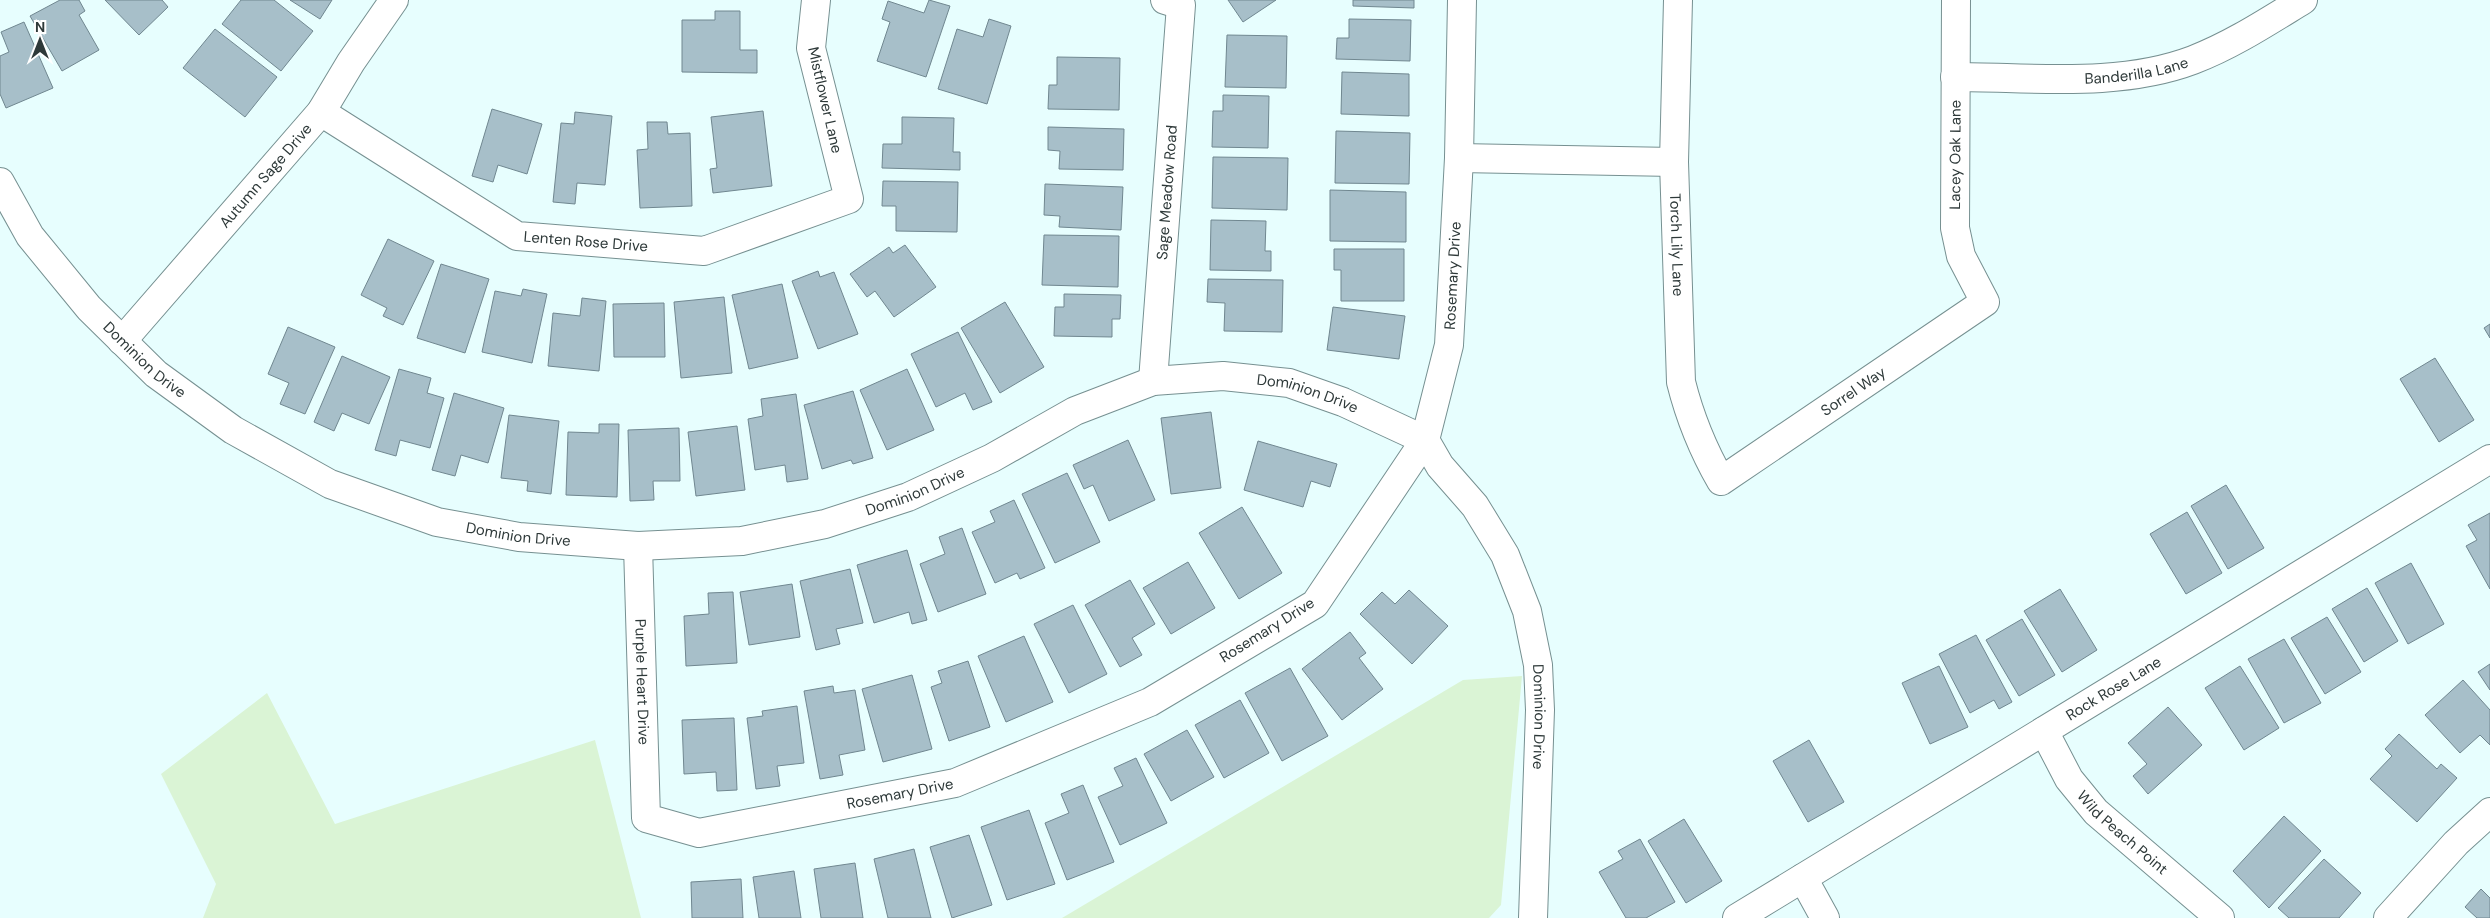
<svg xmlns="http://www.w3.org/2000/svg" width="2490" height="918" viewBox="0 0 2490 918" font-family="'DM Sans',sans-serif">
	<rect width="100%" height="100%" fill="#e7fefe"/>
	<g fill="#daf4d5">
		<path d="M1522,676L1501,905L1489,918H1062L1463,680Z"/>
		<path d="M267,693L335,824L595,740L641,918H203L216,884L161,774Z"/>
	</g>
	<g fill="#a7bfc9" stroke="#708790">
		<path d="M60,0H79L85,11L79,15L99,50L62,71L30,16Z"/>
		<path d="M105,0H162L168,7L139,35Z"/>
		<path d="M241,0H274L313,31L281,71L222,24Z"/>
		<path d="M290,0H332L320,19Z"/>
		<path d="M929,0L950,6L926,77L877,61L890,22L882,19L888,1L924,13Z"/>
		<path d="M1228,0H1276L1243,22Z"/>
		<path d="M1353,0H1414V8L1353,6Z"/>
		<path d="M715,11H740V50H757V73L682,72V20H715Z"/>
		<path d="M989,19L1011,26L987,104L938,89L957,29L983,37Z"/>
		<path d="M1349,19L1411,20L1410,61L1336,59L1337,38H1349Z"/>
		<path d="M24,22L53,88L6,108L0,94V56L9,52L1,32Z"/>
		<path d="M215,29L277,77L245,117L183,68Z"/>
		<path d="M1227,35L1287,36L1286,88L1225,87Z"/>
		<path d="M1057,57L1120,58L1119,110L1048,109L1049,85H1057Z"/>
		<path d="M1342,72L1409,74V116L1341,114Z"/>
		<path d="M1223,95L1269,96L1268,148L1212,147L1213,111H1223Z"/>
		<path d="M492,109L542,124L527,174L498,165L493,182L472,176Z"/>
		<path d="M763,111L772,186L713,193L710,169L717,168L711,117Z"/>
		<path d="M575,112L612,116L605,185L577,183L575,204L553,202L561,123L574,124Z"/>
		<path d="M902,117L954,118L953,152H960V170L882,168L883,144H902Z"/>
		<path d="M647,122H667L668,134L690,133L692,206L640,208L637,150L648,149Z"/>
		<path d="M1048,127L1124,129L1123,170L1059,169L1060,151L1048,150Z"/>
		<path d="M1336,131L1410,133L1409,184L1335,183Z"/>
		<path d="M1213,157L1288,158L1287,210L1212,208Z"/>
		<path d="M883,181L958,182L957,232L896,231V206H882Z"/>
		<path d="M1045,184L1123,187L1121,230L1059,227L1060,216L1044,215Z"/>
		<path d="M1330,190L1406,192V242L1330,241Z"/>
		<path d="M1211,220L1266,221L1265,251H1271V271L1210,270Z"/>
		<path d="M1044,235L1119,236L1118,287L1042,285Z"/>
		<path d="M388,239L434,261L403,325L383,316L387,308L361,295Z"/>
		<path d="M905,245L936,287L894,317L875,291L867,297L850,274L889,247L893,253Z"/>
		<path d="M1334,249H1404V301H1341V270H1334Z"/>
		<path d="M441,264L489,279L465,353L417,338Z"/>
		<path d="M818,271L820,277L834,272L858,334L818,349L792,281Z"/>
		<path d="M1208,279L1283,280L1282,332L1224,331L1225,303L1207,302Z"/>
		<path d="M782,284L798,358L749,369L732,295Z"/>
		<path d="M523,289L547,294L532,363L482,352L495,291L521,296Z"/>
		<path d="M1064,294L1121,295L1120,319H1112V337L1054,336L1055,307H1064Z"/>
		<path d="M724,297L732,373L681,378L674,302Z"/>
		<path d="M582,298L606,301L599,371L548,366L553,313L580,316Z"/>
		<path d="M1005,302L1044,367L1000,393L961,328Z"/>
		<path d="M664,303L665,357H614L613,304Z"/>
		<path d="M1333,307L1405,316L1399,359L1327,350Z"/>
		<path d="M2490,324V338L2484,328Z"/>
		<path d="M288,327L335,347L305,414L280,404L289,383L268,374Z"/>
		<path d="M958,332L992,402L973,410L965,393L936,407L911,354Z"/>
		<path d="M342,356L390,377L369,424L342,413L334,431L314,422Z"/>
		<path d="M2435,358L2474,420L2439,442L2400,379Z"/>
		<path d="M399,369L431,378L427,393L444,398L430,448L400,440L396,456L375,450Z"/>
		<path d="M907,369L934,430L887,450L860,390Z"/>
		<path d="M853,391L873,458L853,464L851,460L822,469L804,405Z"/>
		<path d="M454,393L504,408L488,463L461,455L455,476L432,470Z"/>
		<path d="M796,394L808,479L787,482L785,465L755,470L748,419L763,416L761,399Z"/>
		<path d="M1211,412L1221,488L1171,494L1161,418Z"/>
		<path d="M509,415L559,421L551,494L527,491L528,481L501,478Z"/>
		<path d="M599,424H619L617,497L566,495L568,432L599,433Z"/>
		<path d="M737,426L745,490L696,496L688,432Z"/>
		<path d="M679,428L680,481H653L654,500L630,501L628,430Z"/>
		<path d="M1128,440L1155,500L1109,521L1093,485L1084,489L1073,465Z"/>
		<path d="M1258,441L1337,464L1330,487L1311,481L1303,507L1244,490Z"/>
		<path d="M1067,473L1100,542L1055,563L1022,494Z"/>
		<path d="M2226,485L2264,548L2228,569L2191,506Z"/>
		<path d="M1014,500L1045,568L1020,579L1017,573L995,583L972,532L995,522L990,511Z"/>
		<path d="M1242,507L1282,573L1239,599L1199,533Z"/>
		<path d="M2187,512L2222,573L2186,594L2150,534Z"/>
		<path d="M2490,513V589L2466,546L2477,540L2468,525Z"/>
		<path d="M962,528L986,594L938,612L920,564L945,554L939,537Z"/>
		<path d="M907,550L927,620L912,624L909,612L874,623L857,565Z"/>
		<path d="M1188,562L1215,608L1171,634L1143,588Z"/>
		<path d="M2411,563L2444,624L2408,644L2375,583Z"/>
		<path d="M850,569L863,623L836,629L840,644L816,650L800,581Z"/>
		<path d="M1130,580L1155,624L1132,638L1142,655L1120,667L1085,605Z"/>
		<path d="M792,584L800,637L749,645L740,592Z"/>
		<path d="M2367,588L2398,641L2364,662L2332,609Z"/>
		<path d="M2060,589L2097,650L2062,672L2024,611Z"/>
		<path d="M1409,590L1448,626L1412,664L1360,614L1382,592L1395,604Z"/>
		<path d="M733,592L737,663L686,666L684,616L709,614L708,593Z"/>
		<path d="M1073,605L1107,674L1069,693L1034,624Z"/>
		<path d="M2327,617L2361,672L2325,694L2291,638Z"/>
		<path d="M2022,619L2055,675L2019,696L1986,640Z"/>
		<path d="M1350,632L1366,653L1359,658L1383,689L1342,720L1302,669Z"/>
		<path d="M1976,635L2012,702L1999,709L1994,700L1970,713L1939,654Z"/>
		<path d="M1024,636L1053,702L1006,722L978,656Z"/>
		<path d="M2284,639L2321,703L2284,723L2248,659Z"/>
		<path d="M968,661L990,727L949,741L931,687L942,683L938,671Z"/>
		<path d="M2490,664V690L2478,672Z"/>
		<path d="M1939,666L1968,727L1930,744L1902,683Z"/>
		<path d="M2240,666L2279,728L2244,750L2205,688Z"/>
		<path d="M1290,668L1328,736L1282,761L1245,693Z"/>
		<path d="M912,675L932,749L883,762L862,689Z"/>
		<path d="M2463,680L2490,710V745L2480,735L2460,753L2425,715Z"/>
		<path d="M833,686L834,693L855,690L865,750L839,755L843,775L820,779L804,691Z"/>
		<path d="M1240,700L1269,753L1224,778L1195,725Z"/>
		<path d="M797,706L804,763L777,766L780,786L756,789L747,718L763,716L762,711Z"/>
		<path d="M2168,707L2202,745L2148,794L2133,776L2147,764L2128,743Z"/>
		<path d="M734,718L737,790L717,791L716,772L684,774L682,720Z"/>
		<path d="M1187,730L1214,777L1171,801L1144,754Z"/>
		<path d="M2399,734L2437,769L2441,764L2457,778L2417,822L2370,779L2392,756L2385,749Z"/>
		<path d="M1809,740L1844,802L1808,822L1773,761Z"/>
		<path d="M1136,758L1167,823L1120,845L1098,797L1123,786L1114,768Z"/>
		<path d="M1083,785L1114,862L1067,880L1045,823L1069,813L1061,794Z"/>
		<path d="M1029,810L1055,884L1007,900L981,827Z"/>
		<path d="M2284,816L2321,851L2269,908L2233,871Z"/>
		<path d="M1684,819L1722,881L1686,903L1648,841Z"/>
		<path d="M969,835L992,905L952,918L930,847Z"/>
		<path d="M1640,839L1675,902L1646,918H1626L1599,872L1623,859L1618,851Z"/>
		<path d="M914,849L931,918H888L874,859Z"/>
		<path d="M2324,859L2361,893L2339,918H2289L2278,908Z"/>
		<path d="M855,863L863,918H821L814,869Z"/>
		<path d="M794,871L801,918H759L753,877Z"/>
		<path d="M741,879L743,918H692L691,882Z"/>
		<path d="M2481,889L2490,898V918H2477L2465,907Z"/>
	</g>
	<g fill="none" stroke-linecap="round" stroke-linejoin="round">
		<defs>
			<g id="minor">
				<path id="s1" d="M1678,0L1674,162L1681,382C1690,418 1702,448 1721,481L1985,302L1961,256L1955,228L1956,0"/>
				<path id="s2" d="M1955,77C2032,77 2119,88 2193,60C2232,45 2267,22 2303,0"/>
				<path id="s3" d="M321,112L517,236L704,251L849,199L811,48L816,0"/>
				<path d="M1459,158L1674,162"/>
				<path id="s4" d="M0,182L30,236L89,308L156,374L233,430L330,484L437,522L519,537L638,546L742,541L825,524L908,497L992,458L1075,411L1153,381L1223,376L1289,383L1343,402L1425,440L1440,466L1475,506L1505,555L1527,611L1538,665L1540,710L1533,918"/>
				<path id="s5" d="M122,341L321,112L351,62L394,0"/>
				<path id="s6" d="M1153,381L1181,5L1165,0"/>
				<path id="s7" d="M638,546L646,818L699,833L955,783L1150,702L1315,604L1425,440L1449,345L1459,158L1462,0"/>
				<path id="s8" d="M2044,731L2069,779L2096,812L2220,918"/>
				<path d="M1803,878L1825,918"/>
				<path id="s9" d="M1737,918L2490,459"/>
				<path d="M2388,918L2456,843L2490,812"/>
			</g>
		</defs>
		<use href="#minor" stroke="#769091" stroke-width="30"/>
		<use href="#minor" stroke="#fff" stroke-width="28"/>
	</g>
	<g text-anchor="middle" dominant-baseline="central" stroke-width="4" stroke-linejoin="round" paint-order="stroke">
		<g font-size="15" fill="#2e3939" stroke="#fff">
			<text stroke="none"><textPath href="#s2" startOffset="182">Banderilla Lane</textPath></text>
			<text transform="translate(825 100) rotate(77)">Mistflower Lane</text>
			<text stroke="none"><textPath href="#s1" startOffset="962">Lacey Oak Lane</textPath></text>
			<text stroke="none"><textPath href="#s5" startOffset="219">Autumn Sage Drive</textPath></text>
			<text stroke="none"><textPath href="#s6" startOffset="189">Sage Meadow Road</textPath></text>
			<text stroke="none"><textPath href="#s3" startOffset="301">Lenten Rose Drive</textPath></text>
			<text stroke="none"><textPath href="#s1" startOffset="245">Torch Lily Lane</textPath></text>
			<text stroke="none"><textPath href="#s7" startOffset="1356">Rosemary Drive</textPath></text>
			<text stroke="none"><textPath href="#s4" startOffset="231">Dominion Drive</textPath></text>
			<text stroke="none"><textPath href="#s1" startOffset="649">Sorrel Way</textPath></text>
			<text stroke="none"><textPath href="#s4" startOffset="1476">Dominion Drive</textPath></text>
			<text stroke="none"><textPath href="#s4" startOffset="1056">Dominion Drive</textPath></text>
			<text stroke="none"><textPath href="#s4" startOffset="651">Dominion Drive</textPath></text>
			<text transform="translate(1267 630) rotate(-32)">Rosemary Drive</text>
			<text stroke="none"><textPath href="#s7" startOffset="136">Purple Heart Drive</textPath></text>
			<text stroke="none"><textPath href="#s9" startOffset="441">Rock Rose Lane</textPath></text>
			<text stroke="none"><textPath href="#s4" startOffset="1911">Dominion Drive</textPath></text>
			<text stroke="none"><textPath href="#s7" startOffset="532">Rosemary Drive</textPath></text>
			<text stroke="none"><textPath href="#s8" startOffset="130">Wild Peach Point</textPath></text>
		</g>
	</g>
	<g transform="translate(40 40)" stroke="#ffffff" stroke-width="4" paint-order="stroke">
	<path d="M0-4L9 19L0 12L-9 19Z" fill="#2e3939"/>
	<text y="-8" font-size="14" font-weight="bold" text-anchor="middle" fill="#2e3939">N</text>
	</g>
</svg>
